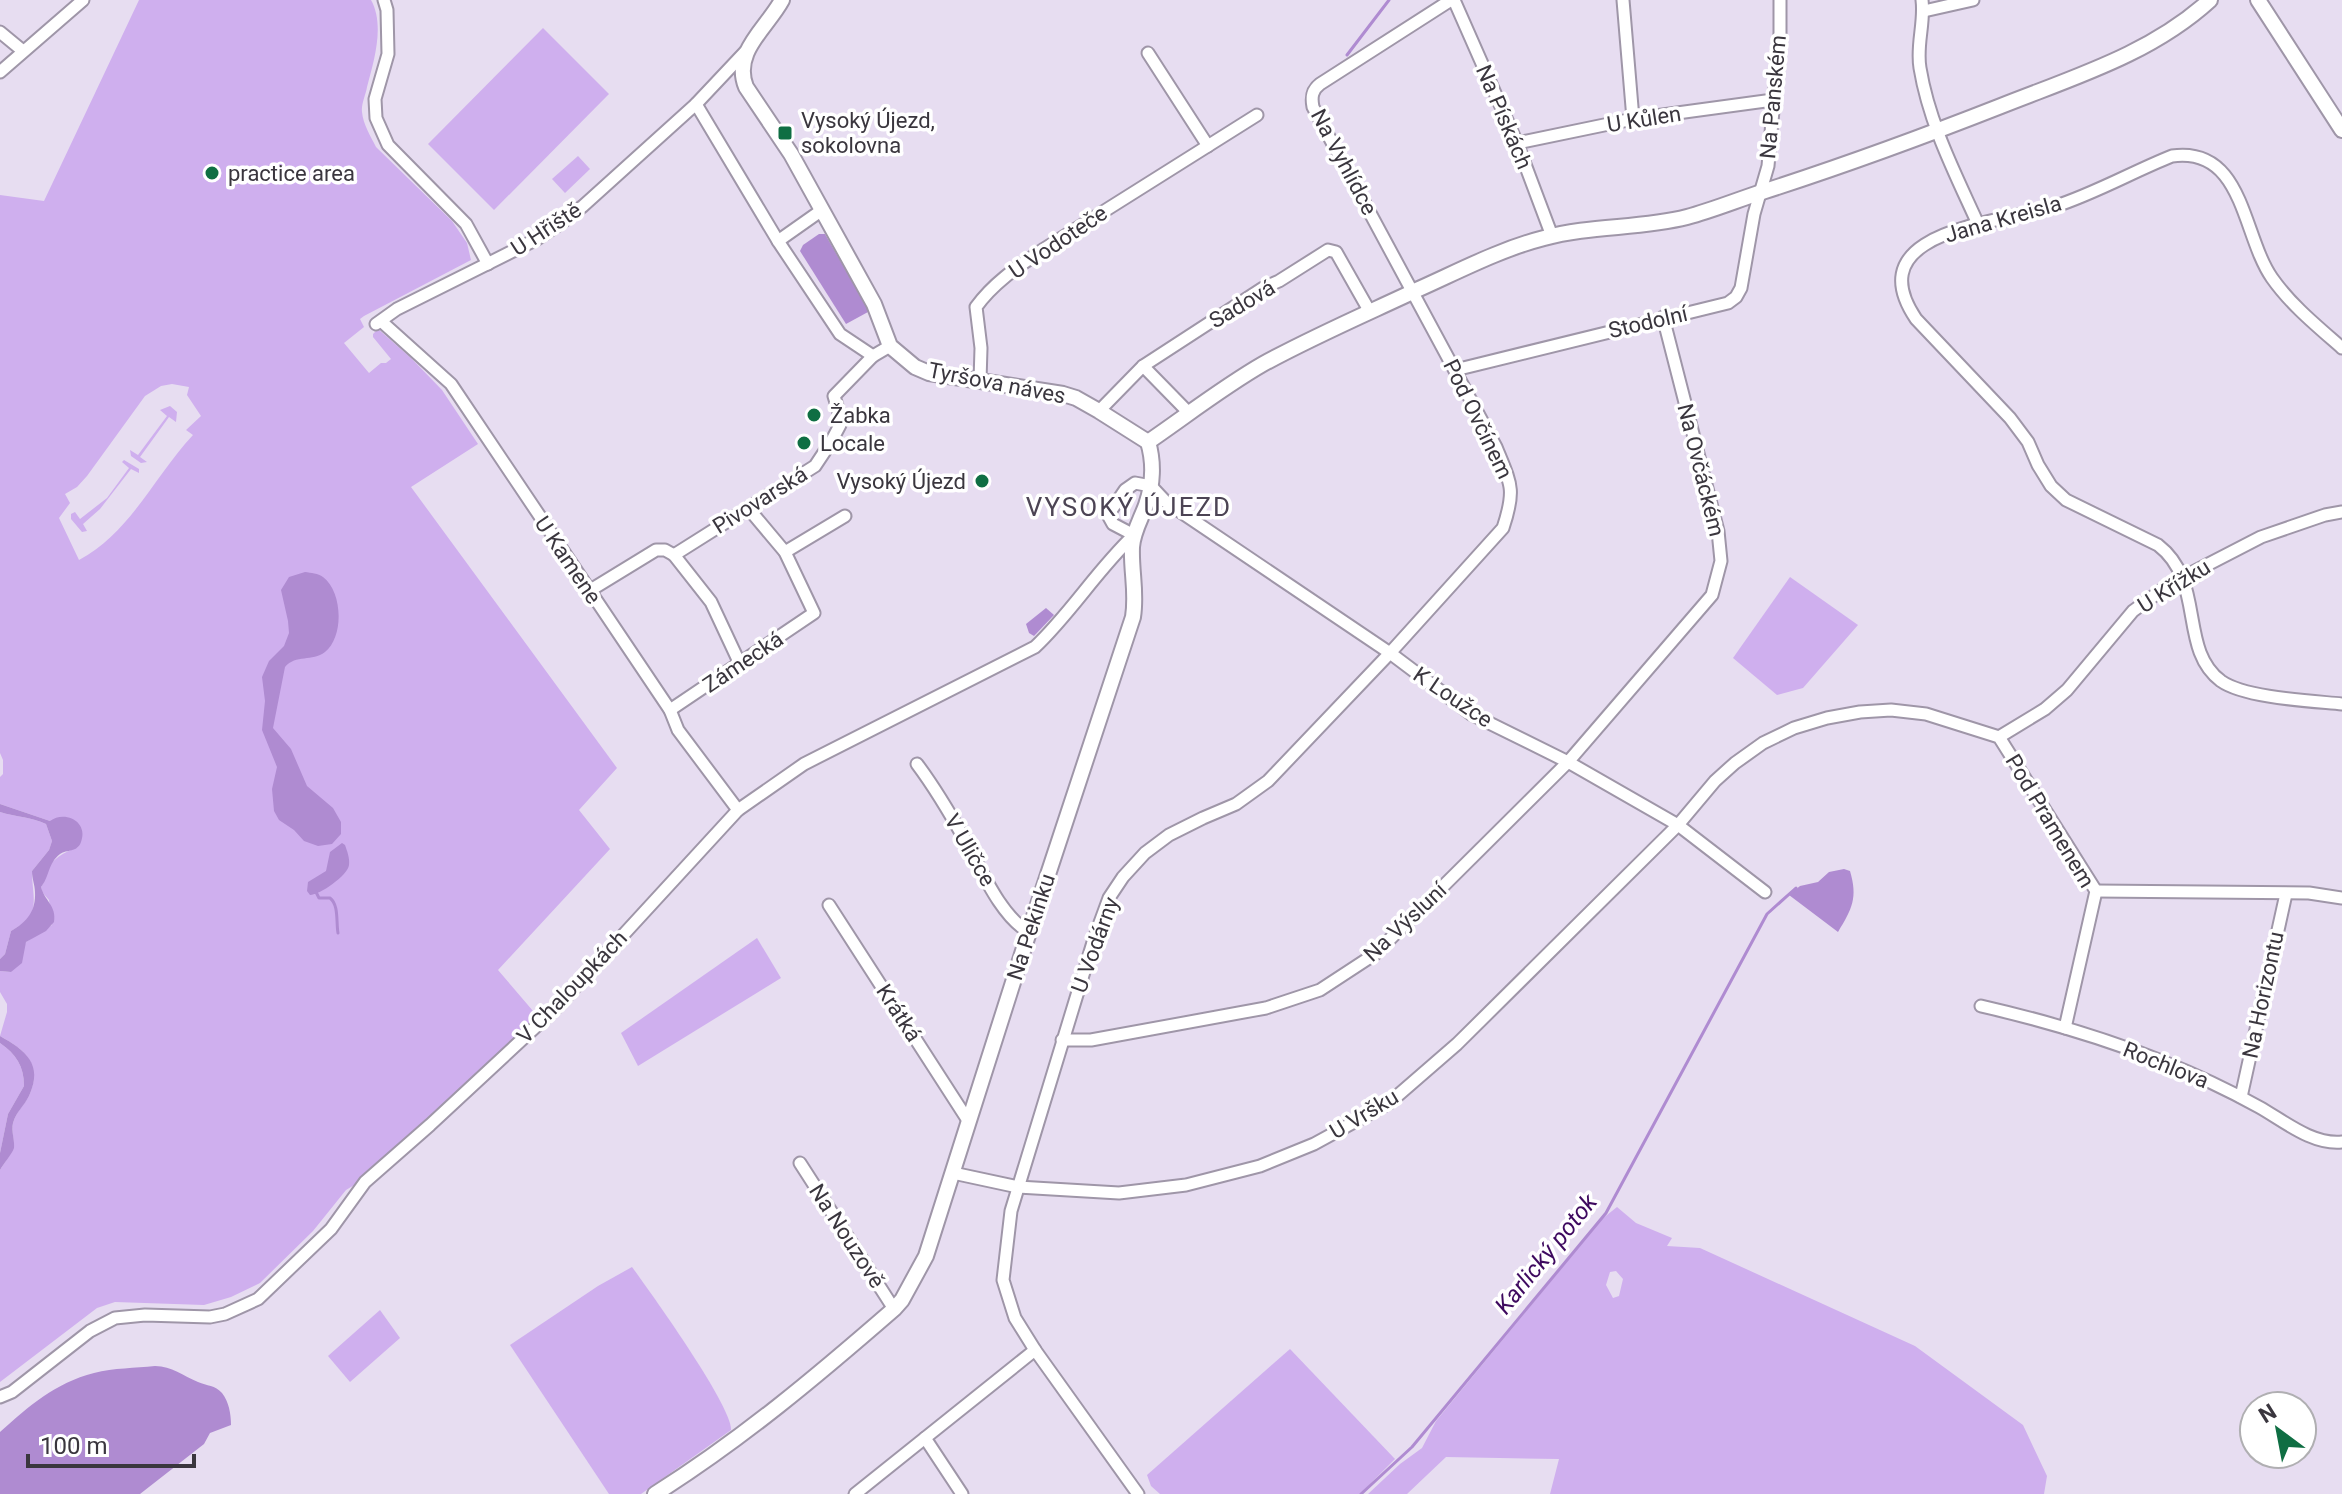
<svg xmlns="http://www.w3.org/2000/svg" width="2342" height="1494" viewBox="0 0 2342 1494" font-family="Roboto,sans-serif">
	<rect width="100%" height="100%" fill="#e7ddf1"/>
	<g fill="#cfafee" fill-rule="evenodd">
		<path d="M139,0H371C385,25 374,61 367,87C366,94 361,104 362,112C363,124 371,137 376,147L452,221L467,243L471,260L364,316L360,319L364,327L344,343L369,373L381,363H386L391,359L373,337V334L378,329L411,358L442,390L478,444L411,487L617,768L579,810L610,849L498,970L539,1018L356,1184L346,1190L313,1231L260,1283L231,1297L204,1305L115,1302L97,1308L0,1382V1170C4,1163 11,1155 13,1148C15,1141 11,1131 13,1123C16,1112 24,1105 29,1096C43,1064 25,1050 0,1036L7,1012V1004L0,992V971L11,972L26,942L52,925L49,900L42,892L41,887C44,883 45,879 46,874C50,859 65,852 78,847L82,837L81,827L50,821L0,804V777L3,774V760L0,753V195L44,201ZM172,384L189,387L187,395L201,416L186,430L193,435C154,477 130,533 79,560L59,518L70,503L65,494L77,487L87,476L145,396L161,386Z"/>
		<path d="M543,28L609,94L494,210L428,144Z"/>
		<path d="M578,156L590,169L565,193L552,179Z"/>
		<path d="M170,406L177,412L176,422L169,417L140,457L147,462L141,463L131,456L130,450L138,455L167,416L160,410Z"/>
		<path d="M124,460L139,469V473L131,469L100,509L83,524L87,531L82,532L71,519V514L75,512L80,519L107,498L129,468L122,462Z"/>
		<path d="M1790,577L1858,625L1803,688L1777,695L1733,658Z"/>
		<path d="M0,812C16,817 32,817 46,824L52,841L49,850L32,871C32,900 43,914 11,931L5,954L0,959Z"/>
		<path d="M757,938L781,978L638,1066L621,1033Z"/>
		<path d="M0,1043C16,1054 24,1066 24,1086L8,1114L0,1153Z"/>
		<path d="M1617,1207L1636,1223L1672,1238L1667,1246L1700,1248L1915,1346L2023,1425L2047,1476L2044,1494H1550L1559,1459L1446,1457L1407,1494H1368L1400,1464L1422,1448L1436,1421L1602,1219ZM1616,1271L1623,1279L1619,1296L1613,1298L1606,1285L1610,1272Z"/>
		<path d="M632,1267C651,1293 732,1406 731,1430L641,1494H609L510,1345L598,1286Z"/>
		<path d="M380,1310L400,1338L350,1382L328,1356Z"/>
		<path d="M1290,1349L1395,1459L1360,1494H1160L1151,1486L1147,1475Z"/>
	</g>
	<g fill="#af8bd1">
		<path d="M819,234H825L868,309V312L846,324L800,251L803,245Z"/>
		<path d="M305,572C311,573 318,573 323,577C343,592 344,637 325,652C312,662 296,654 285,667L273,728L291,749L307,786L333,808L341,822V834L332,844L318,846L304,841L294,830L279,820L274,811L272,789L277,767L262,730L265,701L262,677L269,661L284,646L289,633L288,621L281,590L289,577Z"/>
		<path d="M1046,608L1054,615L1034,636L1029,633L1026,624Z"/>
		<path d="M0,804L50,821C64,810 89,821 81,842C77,853 67,849 60,854C48,863 49,878 41,887C44,900 57,906 54,922L46,931L26,942L22,963L11,972L0,971V959L5,954L11,931C27,922 36,911 35,892C35,885 32,879 32,871L49,850L52,841L46,824C32,817 16,817 0,812Z"/>
		<path d="M342,843L345,845C347,851 350,858 349,865C348,875 320,895 310,895L307,891L308,882L326,871L330,852Z"/>
		<path d="M1844,869L1850,871C1858,898 1852,909 1838,932L1789,895L1800,886L1818,882L1829,872Z"/>
		<path d="M0,1036C25,1050 44,1064 29,1096C24,1106 16,1112 13,1123C11,1131 15,1141 14,1148C12,1154 4,1163 0,1170V1153L8,1114L24,1086C24,1066 16,1054 0,1043Z"/>
		<path d="M155,1366C172,1366 183,1376 198,1382C207,1386 215,1385 222,1393C229,1402 231,1414 231,1425L210,1433L204,1444L140,1494H0V1432C29,1406 55,1383 94,1373C114,1368 135,1368 155,1366Z"/>
	</g>
	<g fill="none" stroke-linecap="round" stroke-linejoin="round">
		<g stroke="#af8bd1" stroke-width="3">
			<path d="M1347,55L1389,0"/>
			<path d="M316,892L319,898H330C339,905 336,922 338,933"/>
			<path d="M1361,1494L1412,1447L1606,1213L1767,914L1796,888"/>
		</g>
		<defs>
			<g id="minor">
				<path d="M384,0L387,10L388,54L375,99L376,118L388,145L466,224L488,264"/>
				<path d="M1454,0L1517,143L1552,236"/>
				<path d="M1623,0L1633,119"/>
				<path d="M1922,0C1925,23 1916,45 1920,68C1929,123 1955,173 1978,224"/>
				<path d="M1924,11L1973,0"/>
				<path d="M0,32L23,51"/>
				<path d="M1148,53L1208,146"/>
				<path d="M0,72L83,0"/>
				<path d="M696,104L778,241L840,334L873,356L890,346"/>
				<path d="M1517,143L1633,119L1773,100"/>
				<path d="M778,241L822,210"/>
				<path d="M382,322L451,384L670,710L678,730L738,810"/>
				<path d="M376,324L397,309L537,239L561,223L583,206L696,104L745,52"/>
				<path d="M2342,348C2317,326 2291,305 2272,278C2242,235 2244,146 2172,156C2132,172 2094,194 2053,207C2000,223 1856,230 1916,319L2010,418L2028,442L2038,465L2051,486L2066,500L2158,545C2206,582 2178,649 2221,681C2245,698 2312,701 2342,704"/>
				<path d="M1143,366L1188,412"/>
				<path d="M1455,370L1728,303L1736,297L1741,288L1754,214L1768,166L1780,33V0"/>
				<path d="M980,381L981,348L976,307C994,282 1019,266 1044,249L1257,115"/>
				<path d="M1099,411L1143,366L1263,288L1279,281L1328,250L1336,252L1370,312"/>
				<path d="M785,552L845,516"/>
				<path d="M589,591L656,550H665L674,555"/>
				<path d="M740,664L711,602L674,555L815,466L831,442L840,425V416L834,396L873,356"/>
				<path d="M670,710L814,613L785,552L748,508"/>
				<path d="M1999,737L2045,709L2067,690L2133,611L2170,584L2261,537L2325,515L2342,512"/>
				<path d="M917,764C935,788 951,815 966,842C981,869 1001,917 1029,932"/>
				<path d="M2096,891L2309,893L2342,898"/>
				<path d="M829,905L969,1122"/>
				<path d="M1981,1006C2077,1028 2173,1059 2259,1107C2284,1121 2312,1145 2342,1142"/>
				<path d="M1062,1040H1091L1266,1008L1320,990L1375,954L1568,762L1712,595L1721,561L1718,531L1663,317"/>
				<path d="M2241,1097L2286,894"/>
				<path d="M800,1163L894,1309"/>
				<path d="M953,1173L1018,1187L1119,1193L1186,1185L1260,1166L1314,1144L1389,1103L1457,1044L1678,825L1715,781L1735,763L1763,743L1794,728L1827,718L1860,712L1891,710L1926,714L1999,737L2096,891L2065,1028"/>
				<path d="M0,1397L12,1392L90,1331L115,1318L145,1315L210,1317L225,1314L258,1299L331,1229L365,1182L430,1125L557,1007L738,810L804,764L1035,647C1071,613 1097,570 1134,535L1113,524L1108,515L1125,490L1135,483L1151,486L1166,502L1390,653L1471,714L1568,762L1678,825L1765,892"/>
				<path d="M855,1494L925,1438"/>
				<path d="M962,1494L925,1438L1035,1350"/>
				<path d="M1138,1494L1035,1350L1015,1318L1003,1280L1011,1211L1094,939L1109,898L1123,877L1145,853L1169,835L1203,818L1236,804L1268,781L1390,653L1503,528C1516,489 1511,484 1496,447L1313,107C1311,97 1312,90 1320,84L1451,0"/>
			</g>
			<g id="tertiary">
				<path d="M782,0C767,28 732,52 746,87L791,154L874,304L890,346L915,367L929,373L1063,394L1076,398L1099,411L1148,442"/>
				<path d="M2258,0L2342,130"/>
				<path d="M1148,442C1186,416 1223,387 1263,364C1314,336 1368,313 1421,288C1461,270 1501,249 1544,238C1591,225 1640,229 1687,217C1713,210 1737,200 1762,192C1843,166 1922,137 2001,106C2074,77 2151,54 2210,0"/>
				<path d="M655,1494C741,1440 817,1376 894,1309L902,1300L926,1256L1029,932L1133,617C1137,592 1131,572 1132,547C1133,532 1141,519 1146,505C1153,485 1154,462 1148,442"/>
			</g>
		</defs>
		<use href="#minor" stroke="#9f96a8" stroke-width="15"/>
		<use href="#tertiary" stroke="#9f96a8" stroke-width="18"/>
		<use href="#minor" stroke="#fff" stroke-width="11"/>
		<use href="#tertiary" stroke="#fff" stroke-width="14"/>
	</g>
	<g fill="#0f6e43" stroke="#fff" stroke-width="3">
		<rect x="777" y="125" width="16" height="16" rx="4"/>
		<circle cx="212" cy="173" r="8"/>
		<circle cx="814" cy="415" r="8"/>
		<circle cx="804" cy="443" r="8"/>
		<circle cx="982" cy="481" r="8"/>
	</g>
	<g text-anchor="middle" dominant-baseline="central" stroke-width="7" stroke-linejoin="round" paint-order="stroke">
		<g font-size="22" fill="#3a363e" stroke="#fff">
			<text transform="translate(1773 97) rotate(-85)">Na Panském</text>
			<text transform="translate(1504 117) rotate(67)">Na Pískách</text>
			<text transform="translate(1644 119) rotate(-9)">U Kůlen</text>
			<text transform="translate(1344 162) rotate(62)">Na Vyhlídce</text>
			<text transform="translate(2003 219) rotate(-16)">Jana Kreisla</text>
			<text transform="translate(546 229) rotate(-33)">U Hřiště</text>
			<text transform="translate(1058 242) rotate(-34)">U Vodoteče</text>
			<text transform="translate(1242 304) rotate(-31)">Sadová</text>
			<text transform="translate(1648 322) rotate(-13)">Stodolní</text>
			<text transform="translate(997 383) rotate(11)">Tyršova náves</text>
			<text transform="translate(1478 419) rotate(64)">Pod Ovčínem</text>
			<text transform="translate(1701 470) rotate(76)">Na Ovčáckém</text>
			<text transform="translate(760 500) rotate(-32)">Pivovarská</text>
			<text transform="translate(568 560) rotate(56)">U Kamene</text>
			<text transform="translate(2174 586) rotate(-32)">U Křížku</text>
			<text transform="translate(743 662) rotate(-34)">Zámecká</text>
			<text transform="translate(1453 697) rotate(34)">K Loužce</text>
			<text transform="translate(2050 821) rotate(59)">Pod Pramenem</text>
			<text transform="translate(970 850) rotate(60)">V Uličce</text>
			<text transform="translate(1405 922) rotate(-43)">Na Výsluní</text>
			<text transform="translate(1031 927) rotate(-72)">Na Pekinku</text>
			<text transform="translate(1095 945) rotate(-70)">U Vodárny</text>
			<text transform="translate(572 987) rotate(-46)">V Chaloupkách</text>
			<text transform="translate(2263 995) rotate(-78)">Na Horizontu</text>
			<text transform="translate(899 1013) rotate(57)">Krátká</text>
			<text transform="translate(2166 1065) rotate(22)">Rochlova</text>
			<text transform="translate(1364 1114) rotate(-31)">U Vršku</text>
			<text transform="translate(847 1236) rotate(57)">Na Nouzově</text>
		</g>
		<g font-size="22" fill="#3a363e" stroke="#fff" text-anchor="start">
			<text x="801" y="120">Vysoký Újezd,<tspan x="801" dy="25">sokolovna</tspan></text>
			<text x="228" y="173">practice area</text>
			<text x="830" y="415">Žabka</text>
			<text x="820" y="443">Locale</text>
			<text x="966" y="481" text-anchor="end">Vysoký Újezd</text>
		</g>
		<g font-size="24" font-style="italic" fill="#3e095f" stroke="#fff">
			<text transform="translate(1546 1254) rotate(-51)">Karlický potok</text>
		</g>
		<g font-size="26" letter-spacing="2" fill="#4c4454" stroke="#fff">
			<text x="1129" y="507">VYSOKÝ ÚJEZD</text>
		</g>
	</g>
	<g transform="translate(2278 1430) rotate(328)"><circle r="38" fill="#ffffff" stroke="#b0afb2" stroke-width="2"/>
	<path d="M0-6L14 30L0 20L-14 30Z" fill="#0f6e43"/>
	<text y="-12" font-size="22" font-weight="bold" text-anchor="middle" fill="#3a363e">N</text>
	</g>
	<path d="M28 1454v12h166v-12" fill="none" stroke="#3a363e" stroke-width="4"/>
	<text x="40" y="1454" font-size="24" fill="#3a363e" stroke="#ffffff" stroke-width="6" paint-order="stroke">100 m</text>
</svg>
